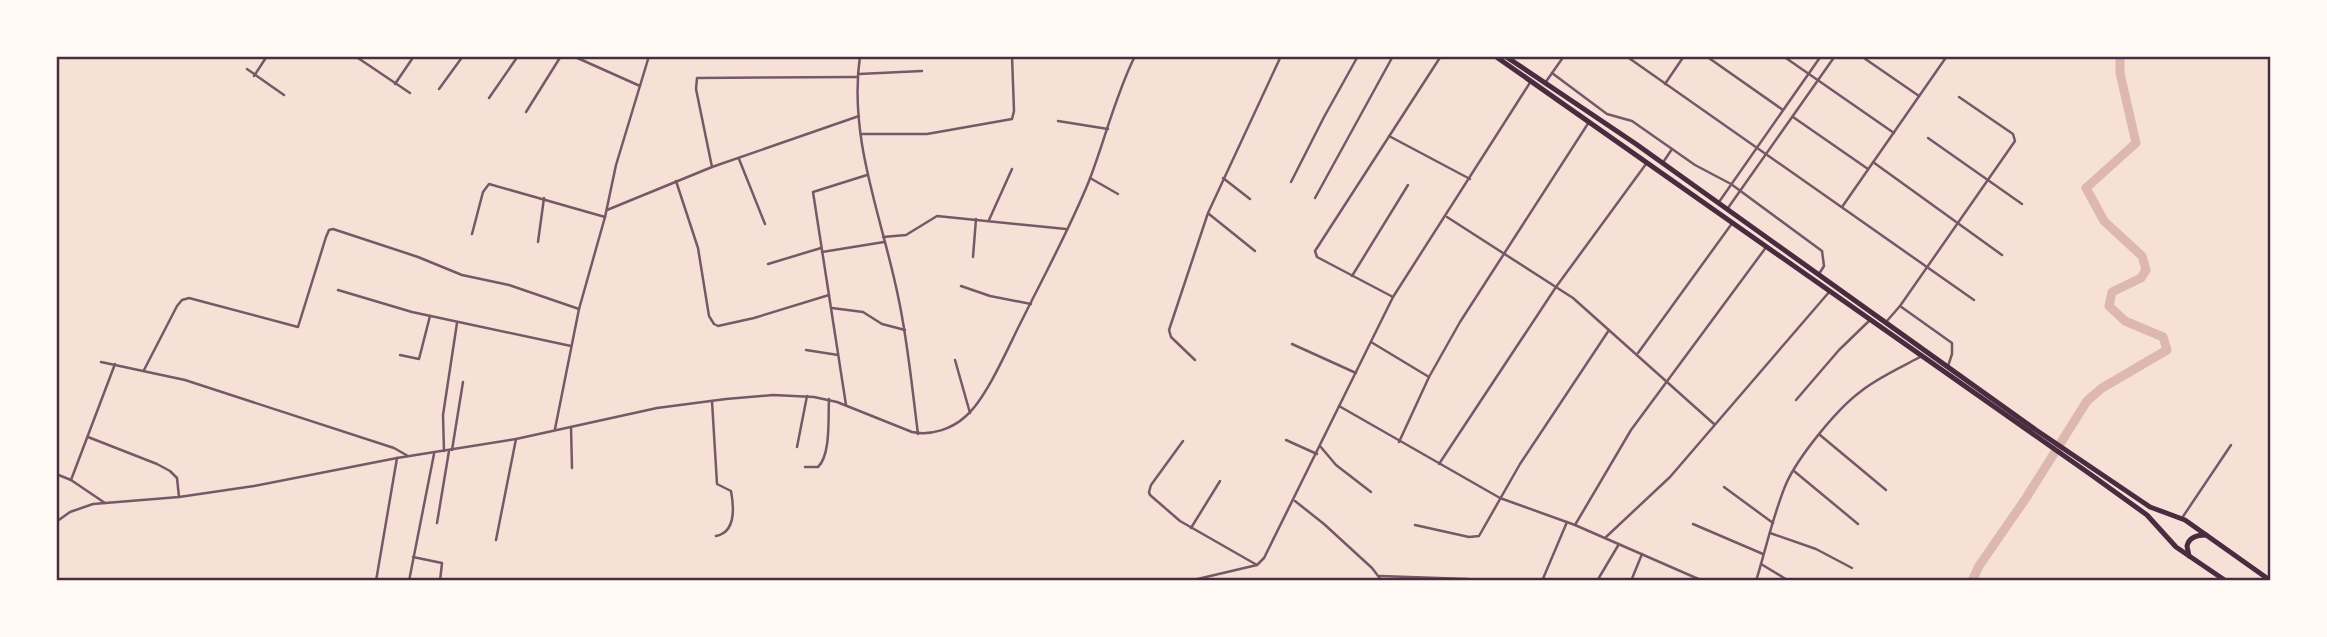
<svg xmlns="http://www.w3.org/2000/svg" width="2327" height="637" viewBox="0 0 2327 637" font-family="'PT Sans',sans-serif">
	<rect width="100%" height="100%" fill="#f7e1d7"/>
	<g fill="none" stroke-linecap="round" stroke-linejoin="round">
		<path stroke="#dcb8b0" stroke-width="9" d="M1972,581L1979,566L2026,498L2087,401L2102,388L2167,350L2163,337L2125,321L2109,306L2112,292L2141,278L2146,270L2142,256L2104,221L2086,188L2136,143L2120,73V56"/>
		<g stroke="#755966" stroke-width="2.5">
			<path d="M355,56L410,93"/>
			<path d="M573,56L640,86"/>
			<path d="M860,56C848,139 882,217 898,296C908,342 912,388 918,434"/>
			<path d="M1626,56L1974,300"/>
			<path d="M1706,56L1783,110"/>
			<path d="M1783,56L1894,133"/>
			<path d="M1861,56L1919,96"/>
			<path d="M247,69L284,95"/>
			<path d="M1552,73L1607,114L1632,121L1695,165L1731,184L1822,251L1824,266L1819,274"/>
			<path d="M859,74L922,71"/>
			<path d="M254,76L267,56"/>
			<path d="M1545,83L1564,56"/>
			<path d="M395,84L414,56"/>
			<path d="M1665,84L1684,56"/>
			<path d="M439,89L463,56"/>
			<path d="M489,98L518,56"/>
			<path d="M526,112L561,56"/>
			<path d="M1793,117L1868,169"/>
			<path d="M1058,121L1108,129"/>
			<path d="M861,134H927L1012,119L1014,111L1012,56"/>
			<path d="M1389,136L1470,179"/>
			<path d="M1928,138L2022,204"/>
			<path d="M739,159L765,224"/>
			<path d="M1873,162L2002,255"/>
			<path d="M1662,164L1672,149"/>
			<path d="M712,167L696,89L697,78L857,77"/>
			<path d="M1090,178L1118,194"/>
			<path d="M1223,178L1250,199"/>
			<path d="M676,181L698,248L709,316L714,324L718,326L754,318L829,295"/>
			<path d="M1291,182L1324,117L1358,56"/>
			<path d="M1315,198L1393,56"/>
			<path d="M1719,202L1821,56"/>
			<path d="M1842,207L1947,56"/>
			<path d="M1728,208L1835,56"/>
			<path d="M607,210L712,167L859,116"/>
			<path d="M1209,214L1255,251"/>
			<path d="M1447,217L1573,298L1714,424"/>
			<path d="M989,220L1012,169"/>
			<path d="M472,234L483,192L489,184L605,217"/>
			<path d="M883,237L906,235L937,216L1066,229"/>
			<path d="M538,242L544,198"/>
			<path d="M822,252L884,242"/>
			<path d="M973,257L976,219"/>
			<path d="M768,264L821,248"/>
			<path d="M1352,276L1408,185"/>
			<path d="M961,286L990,296L1031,304"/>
			<path d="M338,290L412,312L571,346"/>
			<path d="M1393,297L1317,257L1315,251L1441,56"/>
			<path d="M1900,306L1952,343V354L1948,366"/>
			<path d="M832,308L863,312L882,324L905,330"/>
			<path d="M1886,322L1900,306L2015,141L2013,134L1959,97"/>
			<path d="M1371,342L1429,377"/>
			<path d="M1292,344L1356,373"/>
			<path d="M806,350L838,355"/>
			<path d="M1638,353L1733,222"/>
			<path d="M400,355L419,359L430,316"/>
			<path d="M955,360L970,413"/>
			<path d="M1195,360L1171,337L1169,330L1208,213L1281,56"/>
			<path d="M101,362L185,380L394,448L408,456"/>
			<path d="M144,370L177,306L182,300L189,298L298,327L326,237L329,230L333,229L418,257L462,275L509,285L579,309"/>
			<path d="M1796,400L1839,350L1870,320"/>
			<path d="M712,401L717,484L731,491C734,507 736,532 716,536"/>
			<path d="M846,405L813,192L867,175"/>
			<path d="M1339,406L1500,498L1575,525L1703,581"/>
			<path d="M571,427L572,468"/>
			<path d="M555,429L579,309L605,217L616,165L649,56"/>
			<path d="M1820,435L1886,490"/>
			<path d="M88,437L157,464L170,471L177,478L179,497"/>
			<path d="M1286,440L1317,454"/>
			<path d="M1183,441L1151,485L1149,492L1150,495L1180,521L1257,565"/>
			<path d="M1399,442L1429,377L1460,322L1589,122"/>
			<path d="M1320,446L1336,465L1371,492"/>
			<path d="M797,447L807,396"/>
			<path d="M452,450L463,382"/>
			<path d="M444,451L443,415L457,323"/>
			<path d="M1439,464L1556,287L1646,164"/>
			<path d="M805,467H818C831,455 828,417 829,399"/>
			<path d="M1794,471L1858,524"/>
			<path d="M56,474L71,480L105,503"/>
			<path d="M71,480L115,364"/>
			<path d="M1724,487L1773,523"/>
			<path d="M1295,501L1324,524L1372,568L1382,581"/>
			<path d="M2182,518L2231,445"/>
			<path d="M56,522L70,512L93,504L179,497L254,486L397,458L516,439L657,408L726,399L773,395L814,397L837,402L912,432C931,436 952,429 966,416C987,398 1009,345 1022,320C1045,274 1070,228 1089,181C1105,140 1115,96 1135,56"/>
			<path d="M437,523L449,451"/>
			<path d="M1693,524L1763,554"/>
			<path d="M1415,525L1469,537L1479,536L1520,464L1609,330"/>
			<path d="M1575,525L1631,430L1767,246"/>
			<path d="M1191,528L1220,481"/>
			<path d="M1770,533L1816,549L1852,568"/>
			<path d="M1606,537L1670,477L1830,291"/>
			<path d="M496,540L516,439"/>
			<path d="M413,557L442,563L440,581"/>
			<path d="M1761,564L1789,581"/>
			<path d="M1380,576L1468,579"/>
			<path d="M376,581L397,458"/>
			<path d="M409,581L434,454"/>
			<path d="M1189,581L1257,565L1264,558L1393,297L1531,81"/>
			<path d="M1542,581L1567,522"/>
			<path d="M1597,581L1619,544"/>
			<path d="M1631,581L1642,554"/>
			<path d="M1756,581C1766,549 1773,515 1786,484C1798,457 1836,410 1860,392C1877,378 1900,368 1920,357"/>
		</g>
		<g stroke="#4a2c40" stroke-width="5">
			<path d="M1495,56L2090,474L2147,515L2176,547L2226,581"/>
			<path d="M1505,56L1636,144L2036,430L2150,507L2185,520L2271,581"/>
			<path d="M2189,556L2187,546C2189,537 2197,535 2206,535"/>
		</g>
	</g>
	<rect width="2327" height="637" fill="none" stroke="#fffaf5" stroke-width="116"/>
	<rect x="58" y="58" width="2211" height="521" fill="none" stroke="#4a2c40" stroke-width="2.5"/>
</svg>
